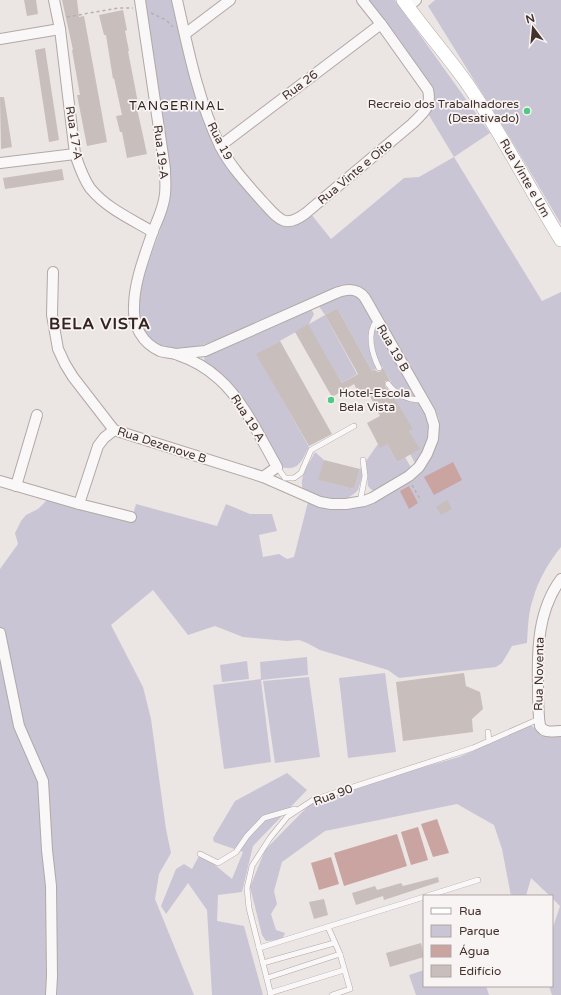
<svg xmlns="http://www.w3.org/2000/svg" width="561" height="995" viewBox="0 0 561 995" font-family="'Varela Round',sans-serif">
	<rect width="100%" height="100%" fill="#ebe5e4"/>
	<g fill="#cac5d5">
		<path d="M143,0H173L210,131L279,224C292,231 301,222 311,214L331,239L404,178L419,177L454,157L427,112L433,103L366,0H395L490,133L454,157L542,301L561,292V547C549,562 538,580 533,599C528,613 528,628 527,643L512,646L502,663L496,667L399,678L388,670L320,650L307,643L299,640L287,641L243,637L215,626L188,635L153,590L111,625L143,687L151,719L166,829L171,853L159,874L155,899L194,995H0V569L18,544L15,533L21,521L26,515L38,509L49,498L131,522L136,504L217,526L226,504L250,514H272L277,531L259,535L263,557L279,554L287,559L294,557L309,498L344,506L416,473L438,432L439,419L435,409L371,300L340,287C312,298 284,310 256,322C232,333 206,347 180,350C149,352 134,322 139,296C146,261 164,229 170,194C172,183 170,172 169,161Z"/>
		<path d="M435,0H561V224L515,146L428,6Z"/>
		<path d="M337,294H359L433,426L417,467L410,454L419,449L409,431L412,429L387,385L391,382L382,366L372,371L337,308L325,315L357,374L342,383L308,325L257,354L309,447C301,462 298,473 278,466L257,429L205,365L204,361L205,354L309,305L314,314L309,324L325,315L316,302Z"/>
		<path d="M378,444H387L397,462L405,457L413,471L378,491C373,491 371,490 368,486L366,461Z"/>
		<path d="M315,452L324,460L319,480L354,489L360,469L362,465V477L358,490L355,493L342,502L337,503L305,493C296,480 309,464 315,452Z"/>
		<path d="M307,657L308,675L261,680L271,762L224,769L213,685L261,679L260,662Z"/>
		<path d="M247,661L249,679L222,682L220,665Z"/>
		<path d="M385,673L396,752L348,758L339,678Z"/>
		<path d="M309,677L320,757L275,763L263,681Z"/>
		<path d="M531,725L542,736L561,734V995H552L549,986H552V930L560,906L552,898V896H550L531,878L526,896H511L502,849L494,825L457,804L325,831L282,862L274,891L277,904L271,914L276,930L285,933L282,940L266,941L262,935L250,887L265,850L316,798L459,757Z"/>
		<path d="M287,773L307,790L253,846L242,892L218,895L217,921L244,926L263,995H212L207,910L188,883L166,914L161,906L176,869L184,864L192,869L200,854L215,865L232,879L243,852L214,842L213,838L235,801Z"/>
		<path d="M424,970V986H486L489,995H416L409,975Z"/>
	</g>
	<g fill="#c9a4a1">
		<path d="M453,462L462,480L434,495L424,477Z"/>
		<path d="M409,486L418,503L409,509L400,491Z"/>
		<path d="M437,819L449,853L433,857L421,824Z"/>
		<path d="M418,827L428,860L411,865L401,832Z"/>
		<path d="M397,834L407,866L344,886L334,853Z"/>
		<path d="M331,857L339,884L319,890L311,863Z"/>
	</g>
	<g fill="#c8bebb">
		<path d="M24,0H36L38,14L27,16Z"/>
		<path d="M62,0H77L79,17L84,16L107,142L87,146L77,95H80L72,50H73Z"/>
		<path d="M123,10L127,30L125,31L129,51H128L138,103L136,104L147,154L127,158L122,132H120L116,116L122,115L114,78L113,79L106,35H104L99,15Z"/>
		<path d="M45,48L59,140L49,142L35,50Z"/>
		<path d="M0,97H4L12,147L1,149Z"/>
		<path d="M62,169L64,180L5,189L3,178Z"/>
		<path d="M337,308L372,371L375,370L378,372L381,371L383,367L390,381H385V386L392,394L413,429L409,431L420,449L397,462L387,444L380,448L367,423L380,416L369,394L361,398L354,384L332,397L295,332L308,324L342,383L358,374L325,315Z"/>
		<path d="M280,341L332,434L309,446L256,354Z"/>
		<path d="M324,460L360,469L354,489L318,480Z"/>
		<path d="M447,500L452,509L441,515L436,507Z"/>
		<path d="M464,673L466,686L480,692L483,709L472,719L473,732L403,741L396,682Z"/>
		<path d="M438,877L439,882L384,900L383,896L356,905L352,893L375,886L377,890L401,883L403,886Z"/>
		<path d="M324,899L328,915L314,919L309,902Z"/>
		<path d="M421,943L424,957L390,967L386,953Z"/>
	</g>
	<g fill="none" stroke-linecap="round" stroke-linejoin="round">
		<defs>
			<g id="lane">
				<path d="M377,320C366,333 372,354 379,368"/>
				<path d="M388,384C397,396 408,400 422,400"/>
				<path d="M277,467L285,478H294L301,473L311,450L354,426"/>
				<path d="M360,502L365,476L363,460"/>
				<path d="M488,732L489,741"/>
				<path d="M200,854L218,863L236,852L247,836L264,818L295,809"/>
				<path d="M427,896L478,880"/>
				<path d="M328,927L340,954L350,989L332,995"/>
				<path d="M259,948L424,897"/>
				<path d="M263,963L334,943"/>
				<path d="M267,978L340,954"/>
				<path d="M270,993L344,970"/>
				<path d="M271,995L249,908L247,888L252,866L270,838L287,817L313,800L473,748L539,719"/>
			</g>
			<g id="street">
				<path d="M54,0L60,29L75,154C79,166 83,178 90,188C106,208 131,219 153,232"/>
				<path d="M140,0L165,169C165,177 166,186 165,194C164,207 158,219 153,231C145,255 134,282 134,307C133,326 142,343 160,351C165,353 172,352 178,355C193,360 207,368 219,379C243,400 261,439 277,467L263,477"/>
				<path d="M177,0C188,49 198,100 220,146C230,166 247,184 262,201C278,218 284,230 306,213L412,124C423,113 432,107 428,90L381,24L362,0"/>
				<path d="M408,7L416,0"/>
				<path d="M185,34L230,0"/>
				<path d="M0,39L60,29"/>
				<path d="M220,146L381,24"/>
				<path d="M0,163L75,154"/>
				<path d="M53,272L52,315L58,349L65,364L73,377L114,430L263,477L320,502L331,504H346L364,501L372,498L409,476L419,467L427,454L433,439L434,425L430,412L365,298C357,287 346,289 336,293L205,351L176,354"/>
				<path d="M0,481L79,504L131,517"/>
				<path d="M16,486L37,415"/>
				<path d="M79,504L98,446L104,438L114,430"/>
				<path d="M561,579C538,610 537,649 538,686C538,699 538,713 540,726C545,734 553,731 561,731"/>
				<path d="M0,633L19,726L43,781L47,850L51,886L52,976L51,995"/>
			</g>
			<path id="secondary" d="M403,0C423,28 446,54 466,82C501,132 529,188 561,240"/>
		</defs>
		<use href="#lane" stroke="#b2a8a5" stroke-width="6"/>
		<use href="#street" stroke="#b2a8a5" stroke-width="12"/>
		<use href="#secondary" stroke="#b2a8a5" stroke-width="14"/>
		<g stroke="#b7b0ae" stroke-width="1.5" stroke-dasharray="3 3" stroke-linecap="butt">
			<path d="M151,13L166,20L173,27"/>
			<path d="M67,17L118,8H133"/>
			<path d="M412,485L421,501"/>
		</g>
		<use href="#lane" stroke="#f9f7f7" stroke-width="5"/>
		<use href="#street" stroke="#f9f7f7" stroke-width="10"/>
		<use href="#secondary" stroke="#fff" stroke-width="13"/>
	</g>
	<g fill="#50c981" stroke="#f8f4f4" stroke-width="1.5">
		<circle cx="527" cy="111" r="4"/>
		<circle cx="331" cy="400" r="4"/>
	</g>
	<g text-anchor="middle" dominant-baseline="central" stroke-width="3.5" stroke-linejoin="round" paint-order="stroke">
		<g font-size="12" fill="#43312c" stroke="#f8f4f4">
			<text transform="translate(300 85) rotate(-37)">Rua 26</text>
			<text transform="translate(74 133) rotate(81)">Rua 17-A</text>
			<text transform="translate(220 141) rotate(63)">Rua 19</text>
			<text transform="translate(161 152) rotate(83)">Rua 19-A</text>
			<text transform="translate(355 172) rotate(-40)">Rua Vinte e Oito</text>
			<text transform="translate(525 178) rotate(60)">Rua Vinte e Um</text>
			<text transform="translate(393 348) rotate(60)">Rua 19 B</text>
			<text transform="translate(248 418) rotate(58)">Rua 19 A</text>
			<text transform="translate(162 445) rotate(18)">Rua Dezenove B</text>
			<text transform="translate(539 674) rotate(-89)">Rua Noventa</text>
			<text transform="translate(333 795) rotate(-20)">Rua 90</text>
		</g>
		<g font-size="12" fill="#43312c" stroke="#f8f4f4" text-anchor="end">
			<text x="519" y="104">Recreio dos Trabalhadores<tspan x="519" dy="14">(Desativado)</tspan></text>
			<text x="339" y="393" text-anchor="start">Hotel-Escola<tspan x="339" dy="14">Bela Vista</tspan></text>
		</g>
		<g font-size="13" letter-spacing="1" fill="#34231e" stroke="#f8f4f4">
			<text x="177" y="106">TANGERINAL</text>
		</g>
		<g font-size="16" font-weight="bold" letter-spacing="1" fill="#34231e" stroke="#f8f4f4">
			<text x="100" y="324">BELA VISTA</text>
		</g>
	</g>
	<rect x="423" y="895" width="130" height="92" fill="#f8f4f4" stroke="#b0a6a4"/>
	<rect x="431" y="908" width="20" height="6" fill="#ffffff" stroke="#b0a6a4"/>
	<text x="459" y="915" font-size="12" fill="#43312c">Rua</text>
	<rect x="431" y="925" width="20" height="12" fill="#cac5d5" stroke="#b0a6a4"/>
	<text x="459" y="935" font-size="12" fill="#43312c">Parque</text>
	<rect x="431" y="945" width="20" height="12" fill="#c9a4a1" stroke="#b0a6a4"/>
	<text x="459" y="955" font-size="12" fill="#43312c">Água</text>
	<rect x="431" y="965" width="20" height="12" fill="#c8bebb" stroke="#b0a6a4"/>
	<text x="459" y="975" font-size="12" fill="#43312c">Edifício</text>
	<g transform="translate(533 28) rotate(344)" stroke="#f8f4f4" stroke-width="3" paint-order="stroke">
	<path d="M0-3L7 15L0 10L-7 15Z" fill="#43312c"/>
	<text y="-6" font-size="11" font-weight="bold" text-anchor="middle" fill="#43312c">N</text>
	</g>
</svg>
